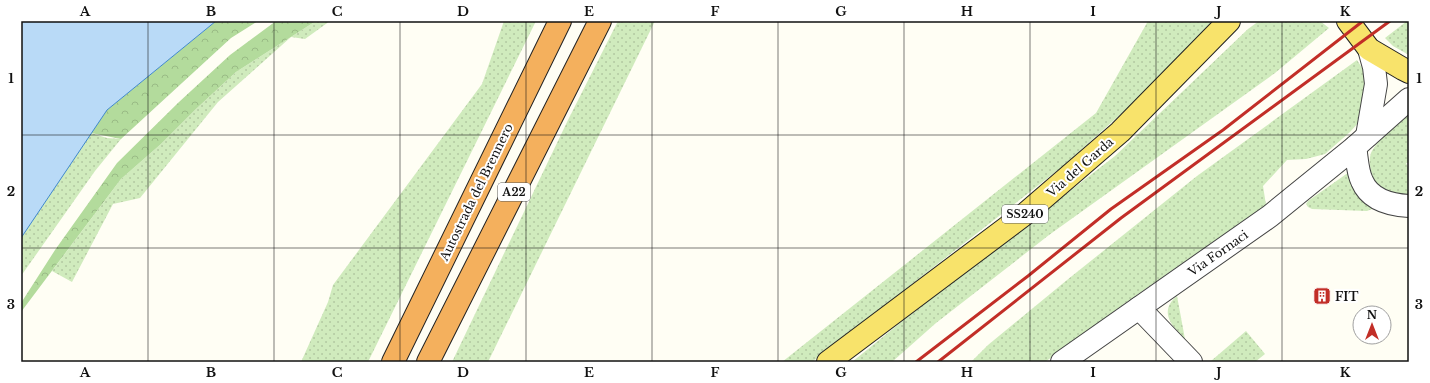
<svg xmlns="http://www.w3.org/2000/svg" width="1430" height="383" viewBox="0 0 1430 383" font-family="'Libre Baskerville',serif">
	<defs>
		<pattern id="grass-dots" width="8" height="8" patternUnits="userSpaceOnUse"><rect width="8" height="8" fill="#d0ebbd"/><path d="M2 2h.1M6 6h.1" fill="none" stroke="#b2c8a1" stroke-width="1.8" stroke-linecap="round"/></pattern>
		<pattern id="forest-crowns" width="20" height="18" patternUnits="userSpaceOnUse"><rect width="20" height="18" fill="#b3db9c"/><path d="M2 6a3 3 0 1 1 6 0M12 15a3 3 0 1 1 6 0" fill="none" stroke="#99bb85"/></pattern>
	</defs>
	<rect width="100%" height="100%" fill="#fffef4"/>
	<g fill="url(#grass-dots)">
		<path d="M316,21H330L305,39L291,37L218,102L140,198L113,204L72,282L52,271L121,179L161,144L196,109L236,72Z"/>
		<path d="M504,21H536L368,362H301L328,302L333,285L482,84Z"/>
		<path d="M618,21H655L488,362H452L568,120Z"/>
		<path d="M1148,21H1219L1142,95L1063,166L812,362H782L1096,113Z"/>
		<path d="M1259,21H1320L1329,28L1275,73L1049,235L936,323L892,362H852L905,319L1115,156L1248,29Z"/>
		<path d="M1407,21H1409V55L1393,46L1385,38Z"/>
		<path d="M1357,60L1366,74L1367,81L1359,122L1350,132L1325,154L1306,159L1287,160L1263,186L1266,205L1131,299L1045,362H971L988,345L1067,280L1197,176Z"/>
		<path d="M1409,108V163H1406L1409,169V196C1401,195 1392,195 1385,191C1373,185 1367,165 1371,153C1376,142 1400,118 1409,108Z"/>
		<path d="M91,133L107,138L121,139L95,171L21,276V238Z"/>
		<path d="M1352,170L1372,205V209L1367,211L1312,209L1308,207L1306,204L1308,201Z"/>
		<path d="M1177,296L1185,339C1172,327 1158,311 1177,296Z"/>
		<path d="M1246,331L1265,354L1255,362L1211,361Z"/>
	</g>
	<g fill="url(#forest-crowns)">
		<path d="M216,21H258L231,38L121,139L91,133L107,110Z"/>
		<path d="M276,21H316L236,72L196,109L161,144L121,179L21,312V303L55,250L117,163L179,102L230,55Z"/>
	</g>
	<path fill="#b9daf7" stroke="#3f88ce" d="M21,21H216L107,110L21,238Z"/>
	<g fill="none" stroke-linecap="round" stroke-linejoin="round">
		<defs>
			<g id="minor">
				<path d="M1367,136L1376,84L1374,67L1369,49"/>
				<path d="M1355,147C1357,157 1357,171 1362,181C1370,200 1390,205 1409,206"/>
				<path d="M1139,308L1191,362"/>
				<path d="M1062,362L1270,216L1355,147L1409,99"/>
			</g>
			<g id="major">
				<path d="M1348,21L1369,49L1403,69L1409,72"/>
				<path d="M828,362L1025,214L1120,132L1229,21"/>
			</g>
			<g id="highway">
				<path d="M393,362L560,21"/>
				<path d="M428,362L600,21"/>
			</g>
		</defs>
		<use href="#minor" stroke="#444" stroke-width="24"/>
		<use href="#major" stroke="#222" stroke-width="24"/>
		<use href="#highway" stroke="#222" stroke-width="24"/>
		<use href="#minor" stroke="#fff" stroke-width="22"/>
		<use href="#major" stroke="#f8e36b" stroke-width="22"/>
		<use href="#highway" stroke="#f4b05d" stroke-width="22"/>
		<g stroke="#c22e27" stroke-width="3">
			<path d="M916,362L1028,276L1111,209L1223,130L1363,21"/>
			<path d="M938,362L1121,218L1390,21"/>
		</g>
	</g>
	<path fill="none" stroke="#111" stroke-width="1" stroke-opacity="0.55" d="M148,21V362M274,21V362M400,21V362M526,21V362M652,21V362M778,21V362M904,21V362M1030,21V362M1156,21V362M1282,21V362M21,135H1409M21,248H1409"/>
	<defs>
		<symbol id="building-square" viewBox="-11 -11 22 22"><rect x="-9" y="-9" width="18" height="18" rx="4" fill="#c22e27" stroke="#fff"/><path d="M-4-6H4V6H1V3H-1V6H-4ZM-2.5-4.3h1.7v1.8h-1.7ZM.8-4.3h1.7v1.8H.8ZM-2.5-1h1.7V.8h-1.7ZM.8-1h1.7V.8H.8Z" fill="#fff"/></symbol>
	</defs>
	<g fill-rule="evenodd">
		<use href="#building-square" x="1312" y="286" width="20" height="20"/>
	</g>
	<g text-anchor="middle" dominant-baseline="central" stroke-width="4" stroke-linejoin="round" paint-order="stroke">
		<g fill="#fff" stroke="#585858" stroke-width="1">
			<rect x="498" y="183" width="32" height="18" rx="3"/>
			<rect x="1002" y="205" width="46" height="18" rx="3"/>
		</g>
		<g font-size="11" font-weight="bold" fill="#111">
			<text x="514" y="192">A22</text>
			<text x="1025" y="214">SS240</text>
		</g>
		<g font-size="12" fill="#111" stroke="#fff">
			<text transform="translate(1080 167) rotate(-41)">Via del Garda</text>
			<text transform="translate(476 192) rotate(-64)">Autostrada del Brennero</text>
			<text transform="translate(1218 253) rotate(-35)">Via Fornaci</text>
		</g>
		<g font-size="12" font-weight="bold" fill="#111" stroke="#fff" text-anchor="start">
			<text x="1335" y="296">FIT</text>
		</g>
	</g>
	<rect width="1430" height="383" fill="none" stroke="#ffffff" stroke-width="44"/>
	<g transform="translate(1372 325)"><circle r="19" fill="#ffffff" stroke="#a0a0a0"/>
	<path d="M0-3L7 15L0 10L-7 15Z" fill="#c22e27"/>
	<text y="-6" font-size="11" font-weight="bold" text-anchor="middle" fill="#111111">N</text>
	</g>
	<rect x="22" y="22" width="1386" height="339" fill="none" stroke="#111" stroke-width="1.5"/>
	<g font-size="13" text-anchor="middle" font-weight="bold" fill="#111">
		<text x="85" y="16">A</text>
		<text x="211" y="16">B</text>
		<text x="337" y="16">C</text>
		<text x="463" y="16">D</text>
		<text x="589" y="16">E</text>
		<text x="715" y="16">F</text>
		<text x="841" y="16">G</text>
		<text x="967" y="16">H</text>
		<text x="1093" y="16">I</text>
		<text x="1219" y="16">J</text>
		<text x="1345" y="16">K</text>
		<text x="11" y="83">1</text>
		<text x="1419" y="83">1</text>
		<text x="11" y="196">2</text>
		<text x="1419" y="196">2</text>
		<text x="11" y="309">3</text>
		<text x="1419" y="309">3</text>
		<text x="85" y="377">A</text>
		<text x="211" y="377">B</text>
		<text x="337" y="377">C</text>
		<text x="463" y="377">D</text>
		<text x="589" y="377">E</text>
		<text x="715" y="377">F</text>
		<text x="841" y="377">G</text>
		<text x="967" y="377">H</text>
		<text x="1093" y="377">I</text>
		<text x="1219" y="377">J</text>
		<text x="1345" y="377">K</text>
	</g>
</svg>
